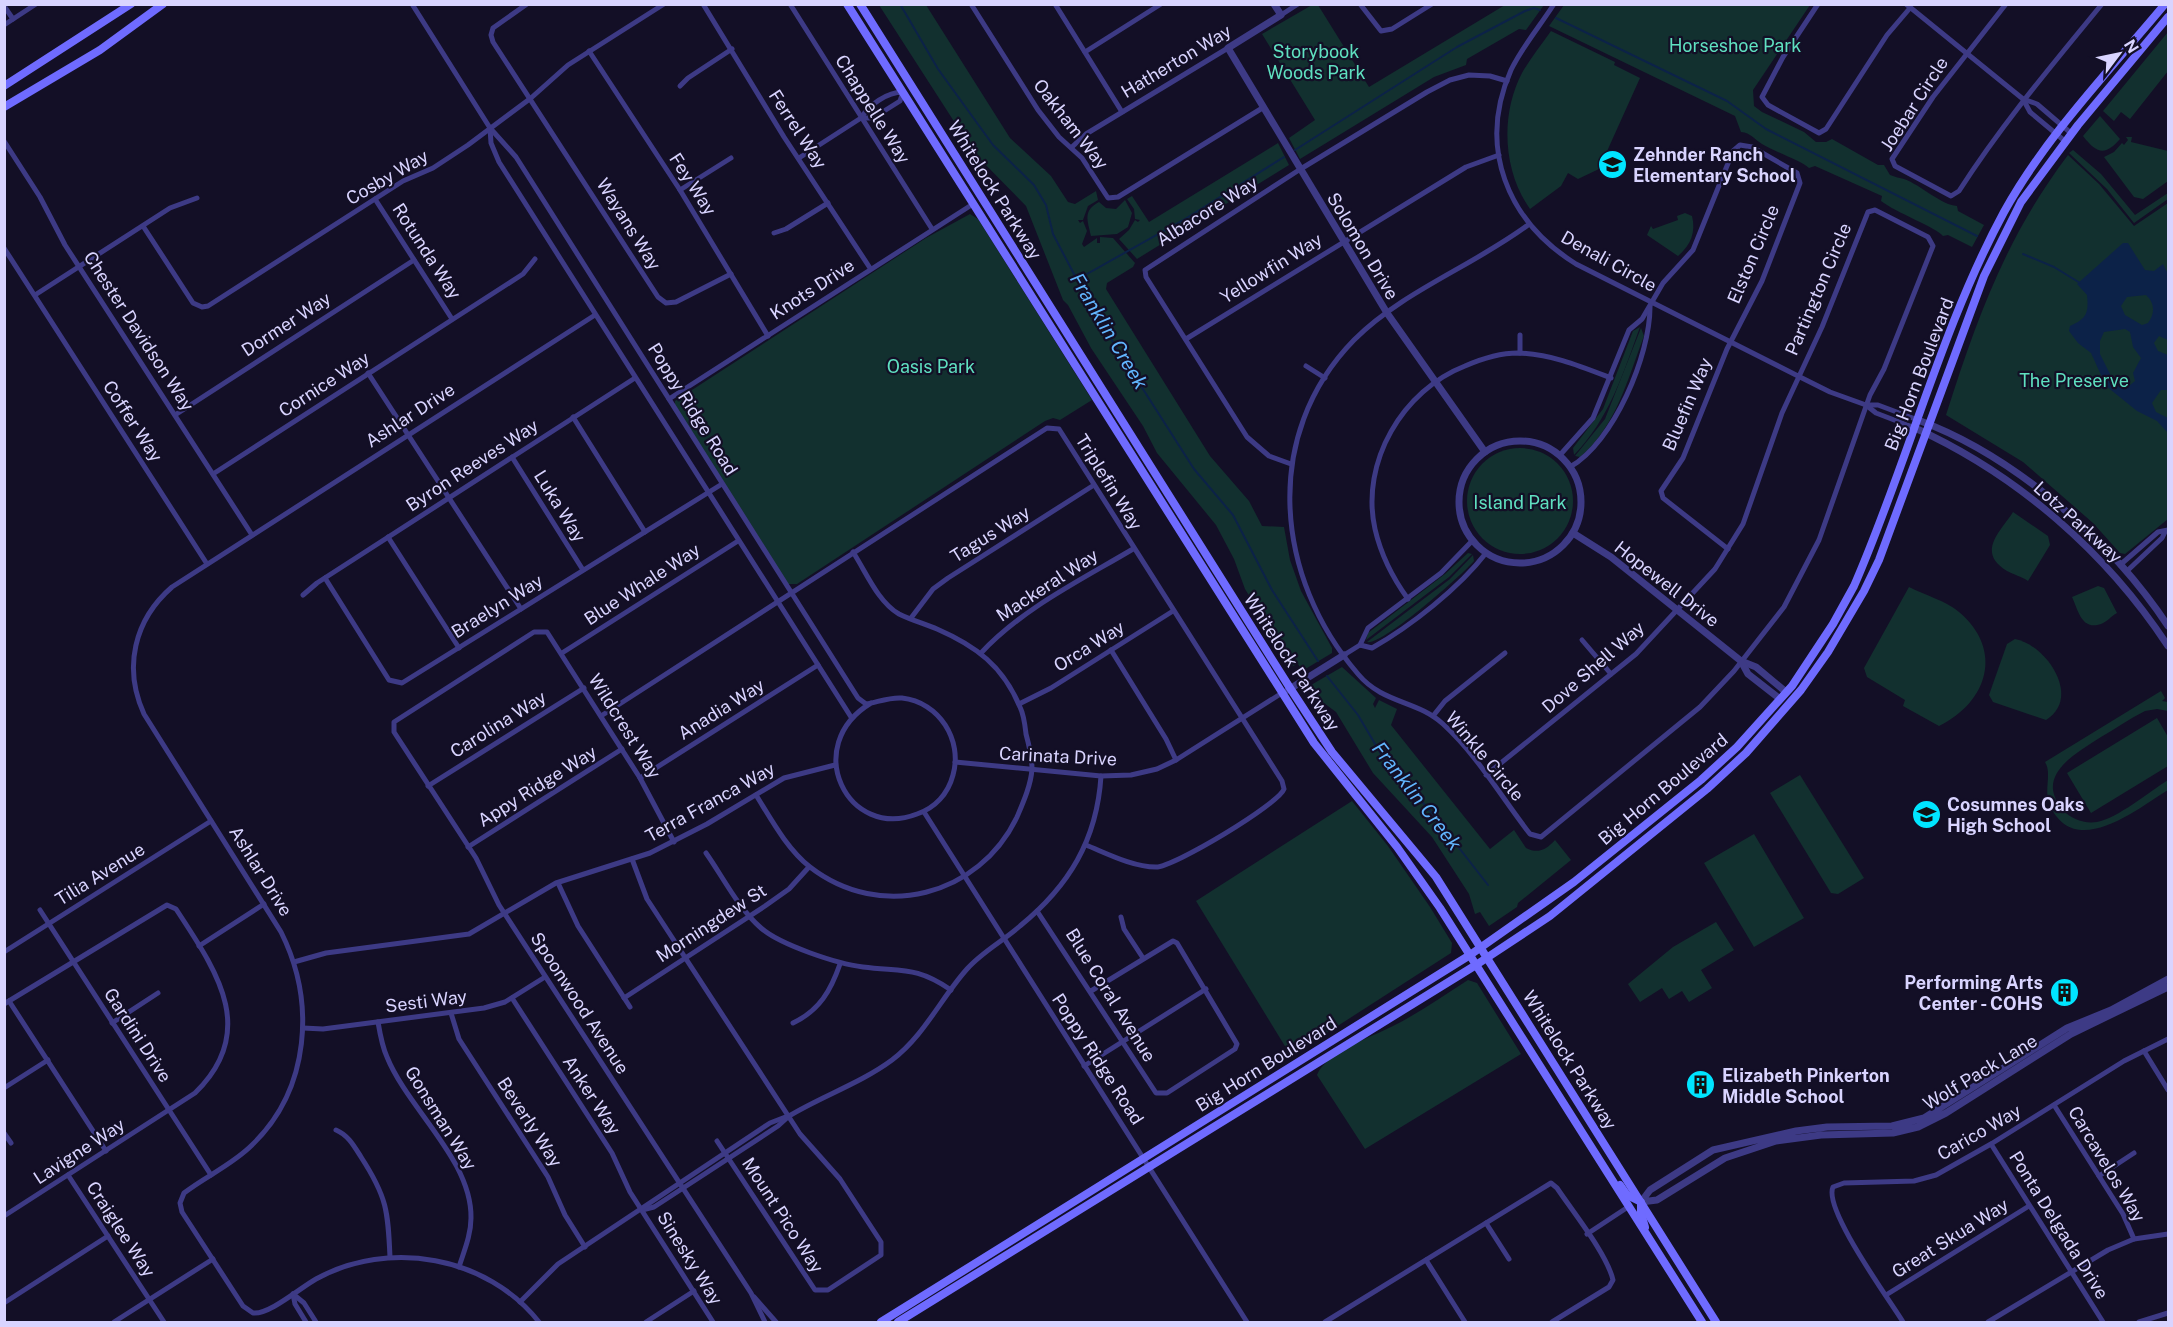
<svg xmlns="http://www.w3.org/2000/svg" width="2173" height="1327" viewBox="0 0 2173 1327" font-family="'Public Sans',sans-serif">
	<rect width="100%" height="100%" fill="#130f26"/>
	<g fill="#12302f">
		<path d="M879,5H926L1010,138L1051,176L1068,202L1075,204L1096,191L1098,200L1088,206L1083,220H1078L1080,223L1083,221L1087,231L1082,244L1084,247L1097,238V243H1100V237L1113,238L1135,263L1133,267L1107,283L1106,289L1210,456L1249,501L1262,526L1284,527L1290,560L1301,591L1332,648V653L1302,671L1298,664L1293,666L1245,589L1234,559L1216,525L1157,453L1143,426L1091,348L1068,305L1063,300L1026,206L975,154Z"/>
		<path d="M1312,5H1318L1369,87L1505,5H1544L1526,30L1519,29L1467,59L1466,65L1434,77L1300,159L1289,138L1315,120L1262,34Z"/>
		<path d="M1564,5H1810L1753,90L1754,106L1762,112L1804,132L1816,142H1826L1832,139L1878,165H1884L1890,175C1895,177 1900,178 1904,179C1921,185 1941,205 1957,206L1958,211L1984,225L1972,247L1948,235L1943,236C1937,228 1895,212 1881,201L1882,196L1815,166L1809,168C1802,161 1773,151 1762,144C1754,139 1751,133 1741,132L1735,116L1549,26Z"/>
		<path d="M1551,31L1615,62L1614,65L1640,78L1599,169L1578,179L1568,173L1561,186L1530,209C1503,171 1500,115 1522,73C1530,59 1541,45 1551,31Z"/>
		<path d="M2168,32V71L2130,119L2121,112L2114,121L2103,111Z"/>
		<path d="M2100,116L2120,139C2105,156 2097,154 2083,136Z"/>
		<path d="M2126,137H2132L2131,142L2168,151V181L2143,199L2134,197L2104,157L2114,152L2122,143L2124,145L2128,140Z"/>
		<path d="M1278,143L1289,165L1137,259L1119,239L1129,230L1135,220L1138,222L1140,220L1135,219L1134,209L1127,199L1132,196L1149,222Z"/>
		<path d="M2073,150L2101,174L2135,215L2168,193V199L2134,223L2107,189L2069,153Z"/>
		<path d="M2068,155L2099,184L2134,226L2168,203V519L2125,554L2120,553L2093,523L2023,462L1946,415C1977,318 2006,237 2068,155Z"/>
		<path d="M1125,200L1132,213L1128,227L1117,234L1091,236C1088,221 1082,211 1099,202L1106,208L1116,209Z"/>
		<path d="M1685,213L1692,216C1696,232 1691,245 1678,256L1647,235L1651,226L1653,229L1678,220L1677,216Z"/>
		<path d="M970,214L978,219L1092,400L1060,420L1053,418L1045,421L797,584H787L675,405V401L926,238Z"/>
		<path d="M1640,327C1623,374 1609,419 1574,455L1573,448L1603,409L1633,331Z"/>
		<path d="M1641,328L1644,336C1628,378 1616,427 1580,457L1575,456L1605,419Z"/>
		<circle cx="1520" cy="501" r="53"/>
		<path d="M2013,512L2048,536L2050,545L2028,581C2021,576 2014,575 2007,571C1975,552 2002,530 2013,512Z"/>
		<path d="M1468,553L1472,554L1449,577L1366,640L1368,633L1445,574Z"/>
		<path d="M1473,555L1474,561C1461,576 1382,646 1367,642L1450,579Z"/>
		<path d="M2098,586L2104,588L2117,613C2111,616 2107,622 2101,624C2081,631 2078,609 2072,597Z"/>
		<path d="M1909,587C1925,595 1946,601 1959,612C2004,650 1988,702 1939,726L1903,706L1905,700L1867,677L1864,668Z"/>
		<path d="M2015,639C2047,645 2082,698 2046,720L1993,702L1989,695L2007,644Z"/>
		<path d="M1342,667L1376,698L1373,704L1375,708L1379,700L1397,709L1391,725L1490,849L1514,830L1526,848C1538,854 1546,850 1555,840L1571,860L1518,903L1517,907L1489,926L1480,912L1475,914L1469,894L1432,837L1373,773L1336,712L1313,695L1316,693L1311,685Z"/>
		<path d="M2161,691L2165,698L2162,701L2168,702V711L2157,709L2145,711C2129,719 2115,729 2101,737C2077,753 2033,775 2063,810C2071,819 2084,824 2097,822C2118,818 2149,792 2168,780V790C2137,809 2073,862 2049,803C2044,789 2052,773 2045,762Z"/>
		<path d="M2157,718L2168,737V766L2091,813L2067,773Z"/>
		<path d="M1800,775L1864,878L1838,894L1831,893L1770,793Z"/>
		<path d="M1352,801L1388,846L1430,907L1452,943L1451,953L1291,1056L1196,901Z"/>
		<path d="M1754,834L1804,918L1754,947L1704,863Z"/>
		<path d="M1716,922L1734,950L1701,970L1712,988L1689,1002L1682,991L1669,999L1662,988L1640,1002L1628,984L1673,947Z"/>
		<path d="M1468,980L1477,983L1521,1054L1365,1149L1317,1075C1326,1052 1372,1037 1393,1026C1419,1013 1443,996 1468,980Z"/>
	</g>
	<path fill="#0c2248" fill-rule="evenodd" d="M2123,243H2128L2145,270L2154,271L2163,264L2168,274V340L2159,336L2154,343L2158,351L2168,355V390H2161L2152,403L2156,412L2168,418V433L2157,421L2137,411L2106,386L2091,353L2078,343L2069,331L2070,326C2086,319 2089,314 2087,295L2077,284ZM2146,295C2155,303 2155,314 2148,323L2142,325L2125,315L2121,306L2127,297ZM2125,329L2130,332L2133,347L2141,358L2133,373L2135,381L2130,385L2114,382L2100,354V341L2104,332Z"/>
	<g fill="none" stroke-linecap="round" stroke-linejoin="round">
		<g stroke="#0c2248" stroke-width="2">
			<path d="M900,4L938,69L993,145L1034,185L1046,205L1053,234L1095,314L1194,469L1233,515L1272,590L1318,661"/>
			<path d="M1556,18L1727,101L1766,129L1977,236"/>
			<path d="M1295,150L1457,47L1525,11L1534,8L1540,10"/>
			<path d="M2023,254L2054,267L2080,283"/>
			<path d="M1078,279L1185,219L1284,157"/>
			<path d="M1327,676L1358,715L1381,754L1431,812L1488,885"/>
		</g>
		<g stroke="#3d3a85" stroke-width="5">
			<path d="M412,4L490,128L516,157L858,698L866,704C878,702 889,697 902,698C939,702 963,740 953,775C948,794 935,808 917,814C848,841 800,746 871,703"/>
			<path d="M527,4L493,28L491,35L493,42L658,297L666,303L676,302L731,274"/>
			<path d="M703,4L784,137L870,268"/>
			<path d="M790,4L932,229"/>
			<path d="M971,4L1038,110L1059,137L1082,158L1108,198L1118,197L1264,107"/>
			<path d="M1055,4L1122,112"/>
			<path d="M1360,4L1381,31L1392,29L1432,4"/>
			<path d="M1554,4C1540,26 1522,47 1511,70C1477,147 1507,221 1576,264L1798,376L1830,392L1866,405H1878L1918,420"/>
			<path d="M1818,4L1783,57L1762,97L1768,105L1819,133L1826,129L1887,35L1910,8"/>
			<path d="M1906,4L2023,99L2037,104L2072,134"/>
			<path d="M2006,4L1933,97L1892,159L1895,166L1951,196L1959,191C2002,124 2052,65 2102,4"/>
			<path d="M4,6L13,19"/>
			<path d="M1281,15L1298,4"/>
			<path d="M4,25L36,4"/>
			<path d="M589,51L680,190L768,336"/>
			<path d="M1085,52L1161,4"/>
			<path d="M680,86L688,78L732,49"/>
			<path d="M2023,99L2030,112L2066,142"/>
			<path d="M490,128L491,143L499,162L851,717"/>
			<path d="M4,141L40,197L65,245L252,535"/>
			<path d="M1072,147L1086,134L1228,48"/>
			<path d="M799,158L861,118C869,105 887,92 903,92L900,101L873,118H861"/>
			<path d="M680,190L731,158"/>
			<path d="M375,199L452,319"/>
			<path d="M143,226L193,303L202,307L208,306L403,181L433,168L468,145L531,98L568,65L664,4"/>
			<path d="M774,233L786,229L828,203"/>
			<path d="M4,248L207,564"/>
			<path d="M35,295L170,208L197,198"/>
			<path d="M1186,339L1466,167L1499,155"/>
			<path d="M1520,353V335"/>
			<path d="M1306,366L1325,378"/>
			<path d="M368,373L521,609"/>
			<path d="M669,399L973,204"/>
			<path d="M1866,405L1876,413L1915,428"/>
			<path d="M175,415L414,260"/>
			<path d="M573,417L645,532"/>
			<path d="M1560,455L1593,418L1629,330L1642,319L1663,283L1693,250L1733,151L1740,145L1752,147L1797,173L1800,183L1762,281L1727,349L1683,458L1661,491L1663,498L1728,549"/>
			<path d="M512,457L583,570"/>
			<path d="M1291,464L1269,456L1247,437L1146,277L1145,270L1299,170L1427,92L1450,80L1469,75L1490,76L1507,81"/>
			<path d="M1570,467C1614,442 1650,355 1650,307"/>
			<path d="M213,474L523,274L535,259"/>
			<path d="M388,537L459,648"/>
			<path d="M2120,565L2158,532L2168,530"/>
			<path d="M2127,571L2162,538L2165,532"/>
			<path d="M325,578L389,680L402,683L722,484"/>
			<path d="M303,595L317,583L635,378"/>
			<path d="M1408,599C1392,577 1381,555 1375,529C1360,462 1403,390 1465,366C1481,359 1500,353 1518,353C1551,354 1580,366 1611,378"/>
			<path d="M911,618L933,589L948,578L1094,485"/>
			<path d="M1582,640L1611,674"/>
			<path d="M1360,645L1372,648C1411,626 1459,588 1486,553"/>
			<path d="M1360,645L1368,628L1441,573L1472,541"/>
			<path d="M1111,650L1166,739L1176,760"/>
			<path d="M562,653L738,541"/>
			<path d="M981,653C1023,608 1081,580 1133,549"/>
			<path d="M1344,655L1360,645"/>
			<path d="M1019,704L1051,688L1173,611"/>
			<path d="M601,716L1047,428L1059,429L1282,781L1284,789C1279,804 1174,867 1156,867C1133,867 1108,854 1086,845"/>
			<path d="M1433,716L1445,701L1505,653"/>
			<path d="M955,762L1101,776L1131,775L1157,769L1176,760L1282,693"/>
			<path d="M1486,775L1636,654L1715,569L1743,524L1782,413L1822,327L1868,212L1875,210L1928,237L1933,246L1884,369L1870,395L1819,540L1784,607L1734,671L1700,707L1541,837L1530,834C1502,798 1477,755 1443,724C1417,700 1383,704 1358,674C1275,578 1261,435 1354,340C1403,291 1473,266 1528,225"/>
			<path d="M640,778L818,665"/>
			<path d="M428,786L584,688"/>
			<path d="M756,795C771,819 787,849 810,867C881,922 979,896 1017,817C1023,803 1031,785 1032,769C1032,758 1029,745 1026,734C1025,725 1024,715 1020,707C1003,666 976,646 937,629C925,624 911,620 899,614C878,602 866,572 853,552"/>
			<path d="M924,812L1247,1322"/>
			<path d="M674,842L640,778L547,632H534L394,722V732L476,858L499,905L751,1293L765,1322"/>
			<path d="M468,847L622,749"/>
			<path d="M706,853C723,877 738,908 761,928C780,945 838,964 863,967C902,972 916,966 951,990"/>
			<path d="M632,859L647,899L800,1134L840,1179L881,1242V1255L828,1290H815L717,1141"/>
			<path d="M558,883L578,926L630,1007"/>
			<path d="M40,910L211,1175"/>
			<path d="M1037,911L1156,1093H1167L1235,1049L1237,1044L1177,943L1173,941L1091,991"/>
			<path d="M1121,917L1124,929L1143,958"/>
			<path d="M199,946L264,904"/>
			<path d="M4,952L211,821"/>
			<path d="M294,962L326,953L469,934L556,883L650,853L707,824L784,778L835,765"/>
			<path d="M512,998L612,1153L630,1192L713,1322"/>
			<path d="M624,998L765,906L789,889L809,867"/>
			<path d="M9,1001L106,1151"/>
			<path d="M4,1004L167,905L176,909C215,969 260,1030 195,1093L4,1216"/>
			<path d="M451,1013L459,1039L548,1177L565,1215L585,1247"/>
			<path d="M378,1022C380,1034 382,1046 387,1057C408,1109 472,1160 471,1218C471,1235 464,1251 459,1267"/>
			<path d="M112,1023L158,993"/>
			<path d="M793,1023C820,1010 831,990 840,964"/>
			<path d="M303,1028L323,1029L484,1008L505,1002L545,977"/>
			<path d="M2144,1051L2168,1090"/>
			<path d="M1084,1066L1206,989"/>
			<path d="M4,1088L48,1060"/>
			<path d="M2054,1105L2123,1214L2134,1239"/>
			<path d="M336,1130C348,1135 354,1146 361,1157C387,1197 388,1211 390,1257"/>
			<path d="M4,1133L11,1143"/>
			<path d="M1991,1144L2103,1322"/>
			<path d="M68,1175L164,1322"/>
			<path d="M2099,1176L2134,1153"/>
			<path d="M642,1210L654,1207L778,1126L789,1116C822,1096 861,1083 892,1060C924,1036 941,998 967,969C982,952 1003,941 1020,926C1069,886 1097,840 1101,776"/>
			<path d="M1486,1223L1509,1259"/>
			<path d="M1587,1234L1628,1207"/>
			<path d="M1426,1260L1465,1322"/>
			<path d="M293,1294L304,1303L316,1322"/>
			<path d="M293,1294L295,1304L306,1322"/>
			<path d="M1886,1295L2029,1206"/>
			<path d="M754,1297L776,1322"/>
			<path d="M520,1302L558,1264L770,1123L788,1116"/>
			<path d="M4,1303L108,1236"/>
			<path d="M114,1322L213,1259"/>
			<path d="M539,1322C487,1256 389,1239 316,1279C300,1288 269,1315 253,1313L243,1306L182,1212L180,1203L184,1193C206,1176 232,1165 252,1145C310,1089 316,1002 281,932L144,714C123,668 134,620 172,587L595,315"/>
			<path d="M646,1322L694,1291"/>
			<path d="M1325,1322L1551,1183L1557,1188C1573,1212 1607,1254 1613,1280L1609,1287L1552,1322"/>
			<path d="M1903,1322C1889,1299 1823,1209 1833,1187L1844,1183L1914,1181L1936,1175L1991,1144L2124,1061L2168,1039"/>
			<path d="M1988,1322L2108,1250L2134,1239L2168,1234"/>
			<path d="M2139,1322L2168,1313"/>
		</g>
		<g stroke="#3d3a85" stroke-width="7">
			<path d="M1274,4L1281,15L1228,48L1387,313L1485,452"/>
			<path d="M1918,420C2015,456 2112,541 2168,626"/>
			<path d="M1915,428C2018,475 2106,552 2168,646"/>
			<circle cx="1520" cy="502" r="61"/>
			<path d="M1573,533L1611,557L1741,661L1756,667L1786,692"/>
			<path d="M1741,661L1748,674L1780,699"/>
			<path d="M1288,690L1344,655"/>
			<path d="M2168,979L2111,1010L2067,1028L1924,1118L1892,1126L1827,1127L1796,1131L1713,1150L1650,1190L1641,1202L1657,1200L1725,1158L1776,1141L1821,1135L1893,1133L1918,1127L1946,1113L2071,1034L2168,987"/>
		</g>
		<g stroke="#6f6bff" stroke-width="8">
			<path d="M847,4L1314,743L1397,847L1440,908L1702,1322"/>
			<path d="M860,4L1290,688L1332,752L1436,877L1716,1322"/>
			<path d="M4,86L131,4"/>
			<path d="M4,107L100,50L163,4"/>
			<path d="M1620,1185L1627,1195L1641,1202V1213L1645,1227"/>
			<path d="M881,1322L1470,955L1574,882L1701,780L1737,747L1792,686L1833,624L1854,586C1907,465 1941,328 2004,212C2046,136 2110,70 2165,4"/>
			<path d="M898,1322L1476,965L1550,916L1707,789L1746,753L1801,690L1828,652L1864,591L1879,560L1984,276L2021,202L2078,125L2168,17"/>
		</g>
	</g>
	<defs>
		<symbol id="school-disc" viewBox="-11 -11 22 22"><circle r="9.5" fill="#00e5ff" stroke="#130f26"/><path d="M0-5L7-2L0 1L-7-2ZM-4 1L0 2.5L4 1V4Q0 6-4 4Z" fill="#111"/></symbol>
		<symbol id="building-disc" viewBox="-11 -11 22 22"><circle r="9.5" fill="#00e5ff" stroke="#130f26"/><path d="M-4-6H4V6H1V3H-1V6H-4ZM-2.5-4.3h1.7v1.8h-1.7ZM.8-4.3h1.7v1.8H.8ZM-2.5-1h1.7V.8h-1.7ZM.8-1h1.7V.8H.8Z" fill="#111"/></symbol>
	</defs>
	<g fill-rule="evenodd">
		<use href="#school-disc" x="1596" y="148" width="33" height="33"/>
		<use href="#school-disc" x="1910" y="798" width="33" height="33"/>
		<use href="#building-disc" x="2048" y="976" width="33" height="33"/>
		<use href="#building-disc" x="1684" y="1068" width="33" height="33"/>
	</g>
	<g text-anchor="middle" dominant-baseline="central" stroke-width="4.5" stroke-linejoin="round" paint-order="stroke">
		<g font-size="18" fill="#5fe0c0" stroke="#130f26">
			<text x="1735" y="45">Horseshoe Park</text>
			<text x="1316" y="51">Storybook<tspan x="1316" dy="21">Woods Park</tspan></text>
			<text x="931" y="366">Oasis Park</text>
			<text x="2074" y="380">The Preserve</text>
			<text x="1520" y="502">Island Park</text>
		</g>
		<g font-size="18" fill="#d9d4ff" stroke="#130f26">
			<text transform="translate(1176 61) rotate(-31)">Hatherton Way</text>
			<text transform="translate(1914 104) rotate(-57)">Joebar Circle</text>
			<text transform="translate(873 109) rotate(58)">Chappelle Way</text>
			<text transform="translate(1071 124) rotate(52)">Oakham Way</text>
			<text transform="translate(798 129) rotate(57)">Ferrel Way</text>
			<text transform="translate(387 177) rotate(-30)">Cosby Way</text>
			<text transform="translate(693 184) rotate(57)">Fey Way</text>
			<text transform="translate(995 190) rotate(58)">Whitelock Parkway</text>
			<text transform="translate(1207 211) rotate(-32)">Albacore Way</text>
			<text transform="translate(629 224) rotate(58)">Wayans Way</text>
			<text transform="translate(1363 246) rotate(59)">Solomon Drive</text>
			<text transform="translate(427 251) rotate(57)">Rotunda Way</text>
			<text transform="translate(1753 254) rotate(-67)">Elston Circle</text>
			<text transform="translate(1609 261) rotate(29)">Denali Circle</text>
			<text transform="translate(1271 268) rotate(-32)">Yellowfin Way</text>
			<text transform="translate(812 289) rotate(-33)">Knots Drive</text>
			<text transform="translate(1818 289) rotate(-67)">Partington Circle</text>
			<text transform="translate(286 324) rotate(-33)">Dormer Way</text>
			<text transform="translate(139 331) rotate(57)">Chester Davidson Way</text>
			<text transform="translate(1919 374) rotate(-69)">Big Horn Boulevard</text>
			<text transform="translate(324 384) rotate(-33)">Cornice Way</text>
			<text transform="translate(1687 404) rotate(-67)">Bluefin Way</text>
			<text transform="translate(693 409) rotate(58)">Poppy Ridge Road</text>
			<text transform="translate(410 415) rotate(-33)">Ashlar Drive</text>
			<text transform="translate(133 421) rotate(57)">Coffer Way</text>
			<text transform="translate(472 465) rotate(-33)">Byron Reeves Way</text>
			<text transform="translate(1109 482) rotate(58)">Triplefin Way</text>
			<text transform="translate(560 506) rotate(58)">Luka Way</text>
			<text transform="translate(2078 522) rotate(42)">Lotz Parkway</text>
			<text transform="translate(990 534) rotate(-32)">Tagus Way</text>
			<text transform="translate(642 584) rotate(-33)">Blue Whale Way</text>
			<text transform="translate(1667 584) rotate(38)">Hopewell Drive</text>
			<text transform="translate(1047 585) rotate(-33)">Mackeral Way</text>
			<text transform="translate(497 606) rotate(-32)">Braelyn Way</text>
			<text transform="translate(1089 646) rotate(-32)">Orca Way</text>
			<text transform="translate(1292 662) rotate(57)">Whitelock Parkway</text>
			<text transform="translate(1593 667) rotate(-41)">Dove Shell Way</text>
			<text transform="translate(721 709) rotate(-32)">Anadia Way</text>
			<text transform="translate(498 724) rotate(-32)">Carolina Way</text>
			<text transform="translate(625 726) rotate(58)">Wildcrest Way</text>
			<text transform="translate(1058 756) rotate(3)">Carinata Drive</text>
			<text transform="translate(1485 756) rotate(50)">Winkle Circle</text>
			<text transform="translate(537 786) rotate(-32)">Appy Ridge Way</text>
			<text transform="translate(1663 789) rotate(-40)">Big Horn Boulevard</text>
			<text transform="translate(710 802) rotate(-29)">Terra Franca Way</text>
			<text transform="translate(261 871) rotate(58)">Ashlar Drive</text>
			<text transform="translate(100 874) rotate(-32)">Tilia Avenue</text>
			<text transform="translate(711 923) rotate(-33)">Morningdew St</text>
			<text transform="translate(1111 995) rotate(58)">Blue Coral Avenue</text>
			<text transform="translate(426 1001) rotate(-7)">Sesti Way</text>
			<text transform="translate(580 1003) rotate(57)">Spoonwood Avenue</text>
			<text transform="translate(138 1035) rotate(57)">Gardini Drive</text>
			<text transform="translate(1098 1059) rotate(57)">Poppy Ridge Road</text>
			<text transform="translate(1570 1060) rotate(58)">Whitelock Parkway</text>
			<text transform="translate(1266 1064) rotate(-32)">Big Horn Boulevard</text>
			<text transform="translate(1980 1072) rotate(-31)">Wolf Pack Lane</text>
			<text transform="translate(592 1095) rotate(57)">Anker Way</text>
			<text transform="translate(441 1118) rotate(58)">Gonsman Way</text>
			<text transform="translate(530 1122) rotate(57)">Beverly Way</text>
			<text transform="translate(1979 1132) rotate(-30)">Carico Way</text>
			<text transform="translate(79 1151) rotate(-33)">Lavigne Way</text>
			<text transform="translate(2107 1164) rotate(59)">Carcavelos Way</text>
			<text transform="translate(783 1215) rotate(57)">Mount Pico Way</text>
			<text transform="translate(2059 1225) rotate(58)">Ponta Delgada Drive</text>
			<text transform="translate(121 1229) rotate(57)">Craiglee Way</text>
			<text transform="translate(1950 1238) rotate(-32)">Great Skua Way</text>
			<text transform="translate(690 1258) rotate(58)">Sinesky Way</text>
		</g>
		<g font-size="18" font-weight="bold" fill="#d9d4ff" stroke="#130f26" text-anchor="start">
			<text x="1633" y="154">Zehnder Ranch<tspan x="1633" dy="21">Elementary School</tspan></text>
			<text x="1947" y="804">Cosumnes Oaks<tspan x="1947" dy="21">High School</tspan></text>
			<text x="2043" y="982" text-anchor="end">Performing Arts<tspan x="2043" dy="21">Center - COHS</tspan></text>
			<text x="1722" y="1075">Elizabeth Pinkerton<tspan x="1722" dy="21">Middle School</tspan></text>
		</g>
		<g font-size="20" font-style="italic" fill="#62b6ff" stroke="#130f26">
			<text transform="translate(1109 331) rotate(59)">Franklin Creek</text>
			<text transform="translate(1417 796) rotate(52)">Franklin Creek</text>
		</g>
	</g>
	<rect width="2173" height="1327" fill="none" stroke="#d9d4ff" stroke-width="12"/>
	<g transform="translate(2119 54) rotate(58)" stroke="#130f26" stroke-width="4.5" paint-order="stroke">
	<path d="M0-4.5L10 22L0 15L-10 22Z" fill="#d9d4ff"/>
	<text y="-9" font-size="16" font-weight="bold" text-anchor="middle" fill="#d9d4ff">N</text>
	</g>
</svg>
